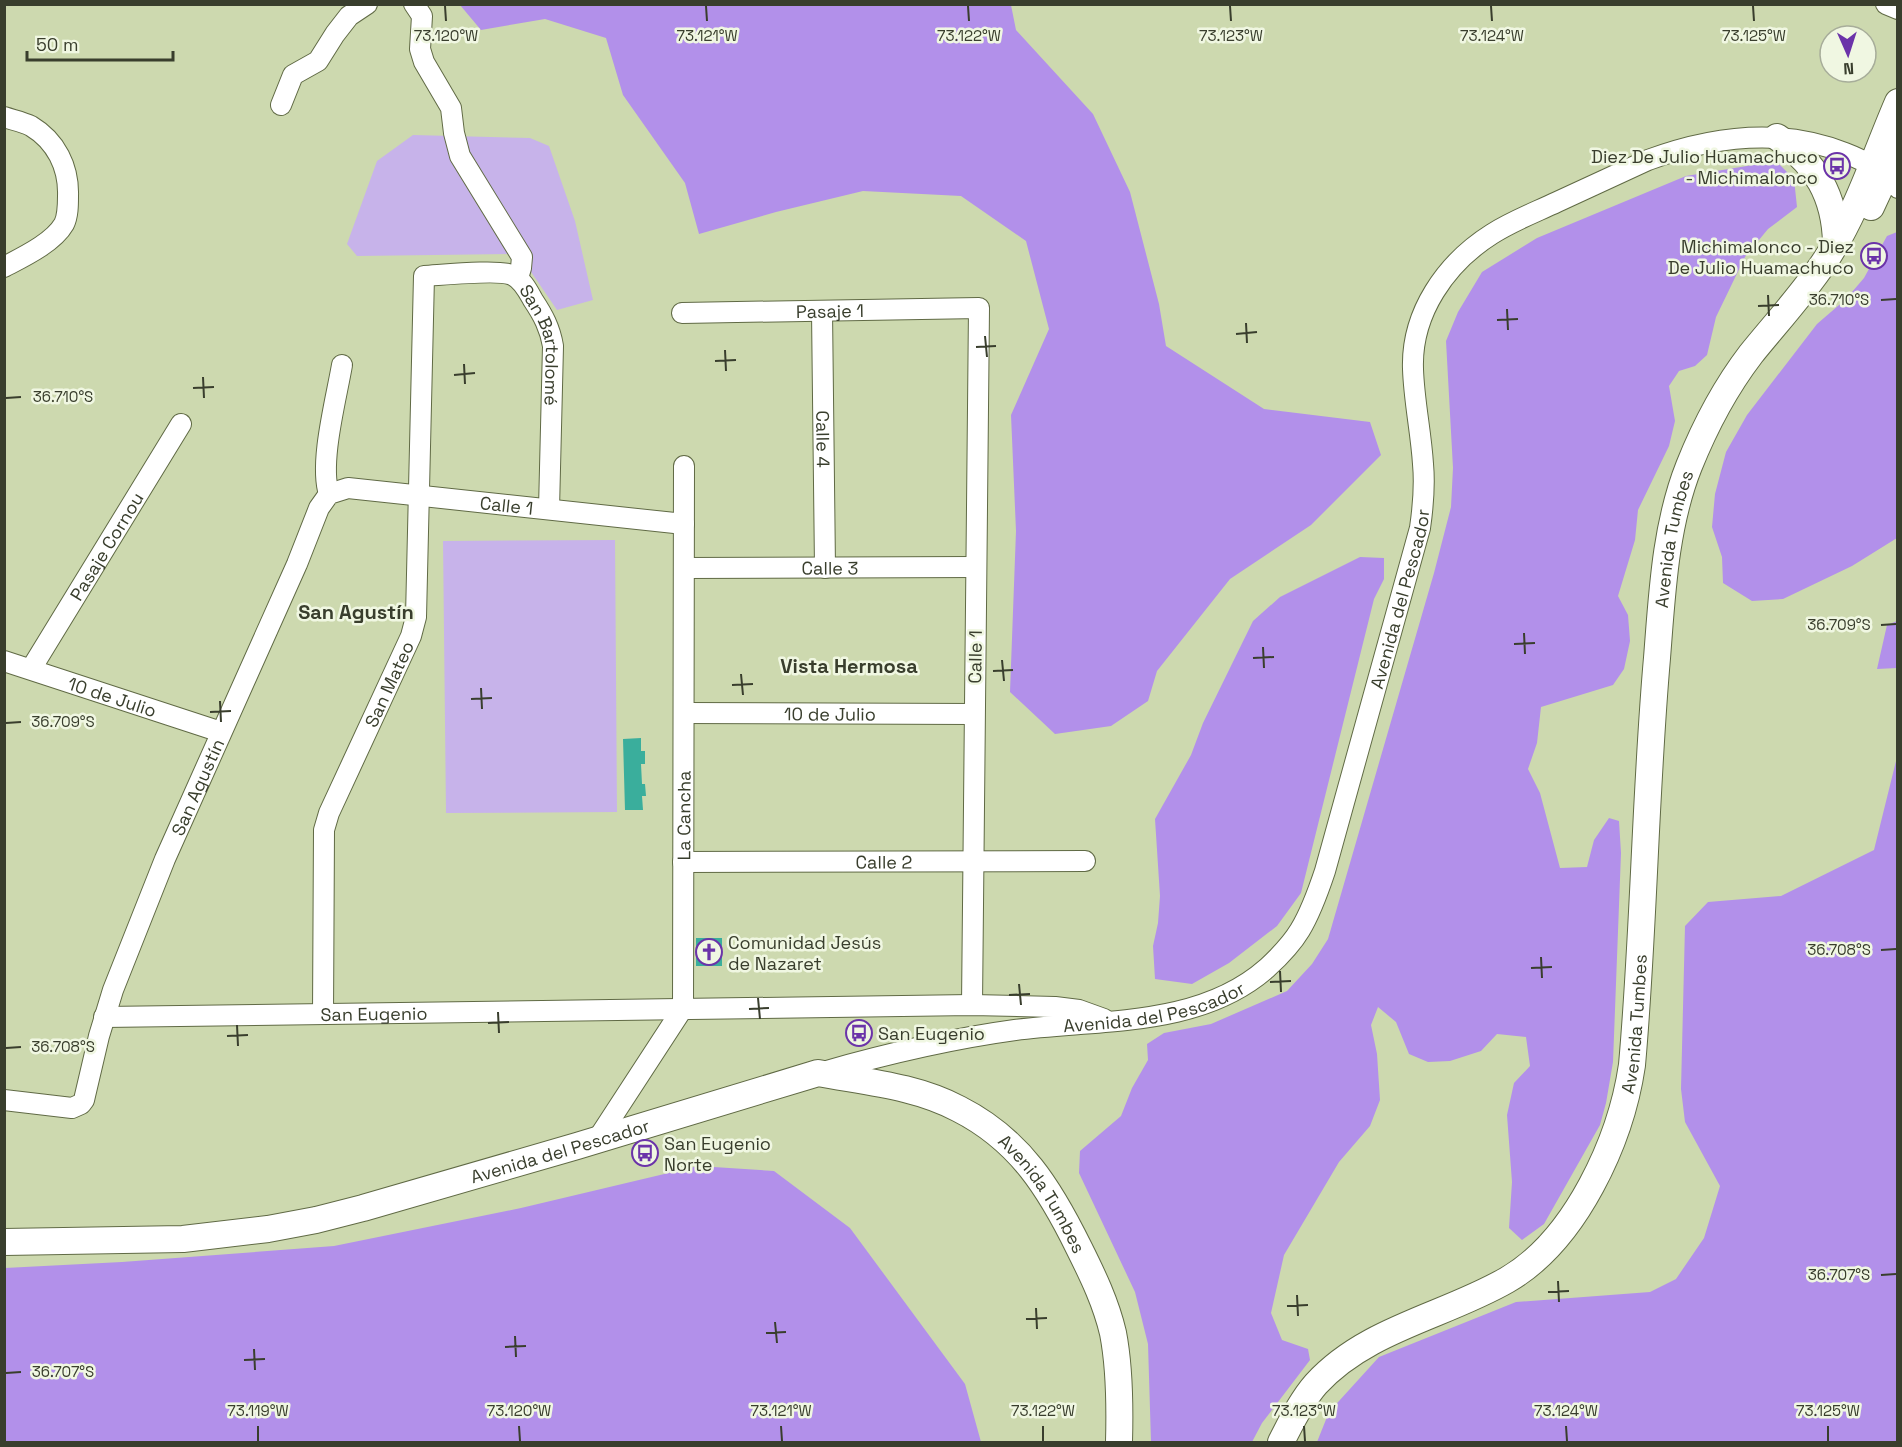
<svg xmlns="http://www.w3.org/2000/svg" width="1902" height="1447" viewBox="0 0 1902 1447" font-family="'Space Grotesk',sans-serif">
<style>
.green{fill:#c7b3ea}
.forest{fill:#b290ea}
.building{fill:#3aae9c}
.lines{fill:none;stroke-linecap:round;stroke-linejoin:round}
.minor-casing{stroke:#606a45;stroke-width:22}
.major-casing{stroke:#606a45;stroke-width:28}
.minor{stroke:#fff;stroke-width:20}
.major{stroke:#fff;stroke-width:26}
.ticks{fill:none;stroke:#393e2d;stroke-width:2}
.labels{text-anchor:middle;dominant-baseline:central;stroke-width:5;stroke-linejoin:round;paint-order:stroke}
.poi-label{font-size:18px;fill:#393e2d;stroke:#f0f7e2;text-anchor:start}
.street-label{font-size:18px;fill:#393e2d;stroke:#f0f7e2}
.neighbourhood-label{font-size:20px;font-weight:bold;fill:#393e2d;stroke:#f0f7e2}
.ticks-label{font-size:15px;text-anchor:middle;fill:#393e2d;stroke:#f0f7e2;stroke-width:5;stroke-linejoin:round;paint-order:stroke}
</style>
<rect width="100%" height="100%" fill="#cdd9af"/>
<path class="green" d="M413,135L530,138L549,146L575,221L593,300L557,310L527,266L515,254L357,256L347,244L377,161Z
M615,540L617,812L446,813L443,541Z"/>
<path class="forest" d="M460,5H1011L1016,30L1093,114L1130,192L1159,304L1166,346L1264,409L1370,422L1381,455L1311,525L1230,579L1157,671L1148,701L1111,726L1055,734L1010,692L1016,531L1011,415L1049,329L1026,241L961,196L863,191L776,212L699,234L685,183L623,95L606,38L545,19L481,30Z
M1759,164H1779L1794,179L1797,207L1768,229L1745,257L1716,317L1707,355L1695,366L1679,371L1669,386L1675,421L1669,446L1638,510L1635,540L1618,596L1628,615L1630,641L1624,669L1613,685L1541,707L1537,743L1528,769L1540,793L1560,868L1587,867L1594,840L1609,818L1619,821L1621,853L1613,1062L1606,1103L1600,1125L1544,1224L1522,1240L1509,1228L1512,1182L1507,1115L1514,1083L1530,1066L1526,1037L1497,1034L1481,1051L1450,1061L1428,1062L1409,1054L1396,1022L1378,1007L1371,1025L1377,1054L1380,1100L1370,1126L1339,1162L1284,1255L1271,1313L1282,1340L1308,1349L1310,1360L1262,1423L1252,1442H1151L1148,1344L1135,1292L1079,1173L1080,1151L1121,1116L1132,1088L1148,1060L1147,1044L1164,1033L1211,1024L1287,991L1312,964L1328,939L1434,573L1451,507L1453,468L1446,341L1458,312L1482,272L1537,238L1686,176Z
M1897,232V538L1852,566L1783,599L1752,601L1723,583L1722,557L1712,527L1715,494L1726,452L1747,415L1817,324L1846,299L1864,278L1887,236Z
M1360,557L1384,558V579L1374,599L1301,893L1277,926L1229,963L1192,984L1155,979L1153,946L1158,923L1160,896L1155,819L1191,755L1203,723L1253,621L1280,597Z
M1897,621V668L1877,669L1887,625Z
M1897,757V1442H1317L1329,1412L1379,1357L1516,1302L1650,1292L1676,1279L1704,1238L1720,1186L1685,1122L1681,1089L1685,926L1708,902L1781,896L1874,850Z
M698,1166L774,1171L850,1228L965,1384L981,1442H5V1268L122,1262L334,1246L521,1208Z"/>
<path class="building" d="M641,738V751H645V764H641L642,784H645L646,796H642L643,810H625L623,739Z
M696,938H722V966H696Z"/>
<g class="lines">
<defs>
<g id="minor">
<path d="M414,4L422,16L420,49L424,62L451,108L454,133L460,156L522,257L521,268L518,278"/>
<path d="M1886,4L1898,9"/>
<path d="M281,105L293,75L318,61L335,34L349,16L367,4"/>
<path d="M4,117C13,120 23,122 31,126C56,141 69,167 68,196C68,205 68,216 64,224C53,243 23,257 4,267"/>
<path id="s1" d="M822,311L825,568"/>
<path id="s2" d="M682,313L979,308L972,1005"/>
<path d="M329,494C319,463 336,400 342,365"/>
<path id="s3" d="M684,568L976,567"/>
<path id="s4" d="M4,661L221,732"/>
<path id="s5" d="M31,669L181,424"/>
<path id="s6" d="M684,713L974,714"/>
<path id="s7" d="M683,862L1085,861"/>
<path id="s8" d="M323,1014L324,830L329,813L411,636L416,617L424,276C442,275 499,269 512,275C522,279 528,291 533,300C543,315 550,328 553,346L549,509"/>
<path id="s9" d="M104,1017L972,1005L1055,1007L1079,1010L1104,1019"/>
<path id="s10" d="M823,1072C886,1054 949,1039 1015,1030C1099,1019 1199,1028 1267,968C1280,956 1291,945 1300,930C1311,912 1318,892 1325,871L1420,528C1423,507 1425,485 1423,464C1421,432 1414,401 1413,369C1411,313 1446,263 1492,234C1512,221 1536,212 1557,202C1588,188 1618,174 1648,160C1713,136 1780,127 1845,153C1866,161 1884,171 1898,188"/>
<path id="s11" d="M4,1100L72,1108L81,1104L84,1100L99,1036L113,990L165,859L297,564L319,508L329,494L348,488L684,524"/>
<path id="s12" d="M597,1140L683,1008L684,466"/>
</g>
<g id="major">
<path d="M1777,137C1816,163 1835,196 1836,243"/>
<path d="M1871,207L1898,149"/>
<path id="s13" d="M4,1242L183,1239L268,1229L316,1220L363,1208L577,1146L818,1073C866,1082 916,1086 959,1109C1020,1140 1050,1189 1079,1248C1093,1276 1106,1303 1113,1333C1120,1369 1120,1406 1119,1442"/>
<path id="s14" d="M1281,1442C1291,1423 1301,1401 1316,1384C1366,1329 1445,1316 1507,1280C1576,1240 1621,1140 1632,1065C1644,930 1645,794 1657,658C1662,595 1665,526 1689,466C1705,426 1725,388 1751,354C1776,323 1803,294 1825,261C1857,213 1875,155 1898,102"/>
</g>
</defs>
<use href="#minor" class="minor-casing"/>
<use href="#major" class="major-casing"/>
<use href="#minor" class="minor"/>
<use href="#major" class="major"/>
</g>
<path class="ticks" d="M445,6L446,21M706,6L707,21M968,6L969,21M1230,6L1231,21M1491,6L1492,21M1753,6L1754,21M1768,295L1769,316M1881,300L1896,299M1758,306L1779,305M1507,309L1508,330M1497,320L1518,319M1246,323L1247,343M1236,334L1257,332M985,336L987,357M976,347L996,346M725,350L726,371M715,361L736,360M464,364L465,384M454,375L475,373M203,377L204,398M193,388L214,387M6,398L21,397M1881,625L1896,624M1524,633L1525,654M1514,644L1535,643M1263,647L1264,668M1253,658L1274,657M1002,660L1004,681M993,671L1013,670M741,674L743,695M732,685L753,684M481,688L482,709M471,699L492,698M220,701L221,722M210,712L231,711M6,723L21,722M1881,950L1896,949M1541,957L1542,978M1531,968L1552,967M1280,971L1281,992M1270,982L1291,981M1019,984L1021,1005M1009,995L1030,994M758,998L760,1019M749,1009L769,1008M498,1012L499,1033M488,1023L509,1022M237,1025L238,1046M227,1036L248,1035M6,1048L21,1047M1881,1275L1896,1274M1558,1281L1559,1302M1548,1292L1569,1291M1297,1295L1298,1316M1287,1306L1308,1305M1036,1308L1037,1329M1026,1319L1047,1318M775,1322L777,1343M766,1333L786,1332M515,1336L516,1357M505,1347L526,1346M254,1349L255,1370M244,1360L265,1359M6,1373L21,1372M258,1426V1441M519,1426L520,1441M781,1426L782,1441M1043,1426V1441M1304,1426L1305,1441M1566,1426L1567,1441M1828,1426V1441"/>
<defs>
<symbol id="bus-ring" viewBox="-11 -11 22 22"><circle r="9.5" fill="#f0f7e2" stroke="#6b33a9" stroke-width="1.5"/><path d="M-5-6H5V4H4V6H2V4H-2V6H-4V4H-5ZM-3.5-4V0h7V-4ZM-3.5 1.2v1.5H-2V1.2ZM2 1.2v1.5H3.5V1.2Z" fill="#6b33a9"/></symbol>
<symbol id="church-ring" viewBox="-11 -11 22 22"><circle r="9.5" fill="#f0f7e2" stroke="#6b33a9" stroke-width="1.5"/><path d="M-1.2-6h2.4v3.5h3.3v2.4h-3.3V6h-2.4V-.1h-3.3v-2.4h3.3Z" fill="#6b33a9"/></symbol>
</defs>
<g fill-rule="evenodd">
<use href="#bus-ring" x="1822" y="151" width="30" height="30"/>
<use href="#bus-ring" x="1859" y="241" width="30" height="30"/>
<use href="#church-ring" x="694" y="937" width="30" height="30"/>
<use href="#bus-ring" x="844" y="1018" width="30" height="30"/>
<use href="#bus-ring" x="630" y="1138" width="30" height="30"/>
</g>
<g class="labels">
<g class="poi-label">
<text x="1818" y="156" text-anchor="end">Diez De Julio Huamachuco<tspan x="1818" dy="21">- Michimalonco</tspan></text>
<text x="1854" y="246" text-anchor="end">Michimalonco - Diez<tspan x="1854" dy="21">De Julio Huamachuco</tspan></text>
<text x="728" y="942">Comunidad Jesús<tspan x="728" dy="21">de Nazaret</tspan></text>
<text x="878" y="1033">San Eugenio</text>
<text x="664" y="1143">San Eugenio<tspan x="664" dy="21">Norte</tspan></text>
</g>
<g class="street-label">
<text stroke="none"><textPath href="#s2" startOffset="148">Pasaje 1</textPath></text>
<text stroke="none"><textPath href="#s8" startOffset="926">San Bartolomé</textPath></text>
<text stroke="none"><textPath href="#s1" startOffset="128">Calle 4</textPath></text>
<text stroke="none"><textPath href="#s11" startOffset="918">Calle 1</textPath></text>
<text stroke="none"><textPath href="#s14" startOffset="1071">Avenida Tumbes</textPath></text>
<text stroke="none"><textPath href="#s5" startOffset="144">Pasaje Cornou</textPath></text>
<text stroke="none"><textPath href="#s3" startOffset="146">Calle 3</textPath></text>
<text stroke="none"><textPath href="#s10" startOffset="858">Avenida del Pescador</textPath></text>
<text transform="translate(975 657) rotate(-89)">Calle 1</text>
<text stroke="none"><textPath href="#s8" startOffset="344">San Mateo</textPath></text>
<text stroke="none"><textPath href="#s4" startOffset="114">10 de Julio</textPath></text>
<text stroke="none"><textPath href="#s6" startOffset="146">10 de Julio</textPath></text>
<text stroke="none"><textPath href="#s11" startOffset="417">San Agustín</textPath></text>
<text stroke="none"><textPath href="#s12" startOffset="350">La Cancha</textPath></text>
<text stroke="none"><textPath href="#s7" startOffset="201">Calle 2</textPath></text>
<text stroke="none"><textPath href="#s10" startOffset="338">Avenida del Pescador</textPath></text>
<text stroke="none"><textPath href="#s9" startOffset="270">San Eugenio</textPath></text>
<text stroke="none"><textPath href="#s14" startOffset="584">Avenida Tumbes</textPath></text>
<text stroke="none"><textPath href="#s13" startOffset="567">Avenida del Pescador</textPath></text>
<text stroke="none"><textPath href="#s13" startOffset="1104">Avenida Tumbes</textPath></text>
</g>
<g class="neighbourhood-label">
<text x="356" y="612">San Agustín</text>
<text x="849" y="666">Vista Hermosa</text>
</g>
</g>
<g class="ticks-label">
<text x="446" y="41">73.120°W</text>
<text x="707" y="41">73.121°W</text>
<text x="969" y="41">73.122°W</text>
<text x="1231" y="41">73.123°W</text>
<text x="1492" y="41">73.124°W</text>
<text x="1754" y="41">73.125°W</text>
<text x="1839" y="305">36.710°S</text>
<text x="63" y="402">36.710°S</text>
<text x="1839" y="630">36.709°S</text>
<text x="63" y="727">36.709°S</text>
<text x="1839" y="955">36.708°S</text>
<text x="63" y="1052">36.708°S</text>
<text x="1839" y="1280">36.707°S</text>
<text x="63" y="1377">36.707°S</text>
<text x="258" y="1416">73.119°W</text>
<text x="519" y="1416">73.120°W</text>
<text x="781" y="1416">73.121°W</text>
<text x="1043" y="1416">73.122°W</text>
<text x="1304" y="1416">73.123°W</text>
<text x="1566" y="1416">73.124°W</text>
<text x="1828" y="1416">73.125°W</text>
</g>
<rect width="1902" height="1447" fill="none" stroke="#393e2d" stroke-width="12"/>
<g transform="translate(1848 54) rotate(177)"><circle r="28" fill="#f0f7e2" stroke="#a7ad9a" stroke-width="1.5"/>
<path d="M0-4.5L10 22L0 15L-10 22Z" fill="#6b33a9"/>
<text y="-9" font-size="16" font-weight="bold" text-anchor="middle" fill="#393e2d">N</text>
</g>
<path d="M27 51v9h146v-9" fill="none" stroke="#393e2d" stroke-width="3"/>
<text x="36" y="51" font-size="18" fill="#393e2d" stroke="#f0f7e2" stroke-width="4.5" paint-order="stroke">50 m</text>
</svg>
